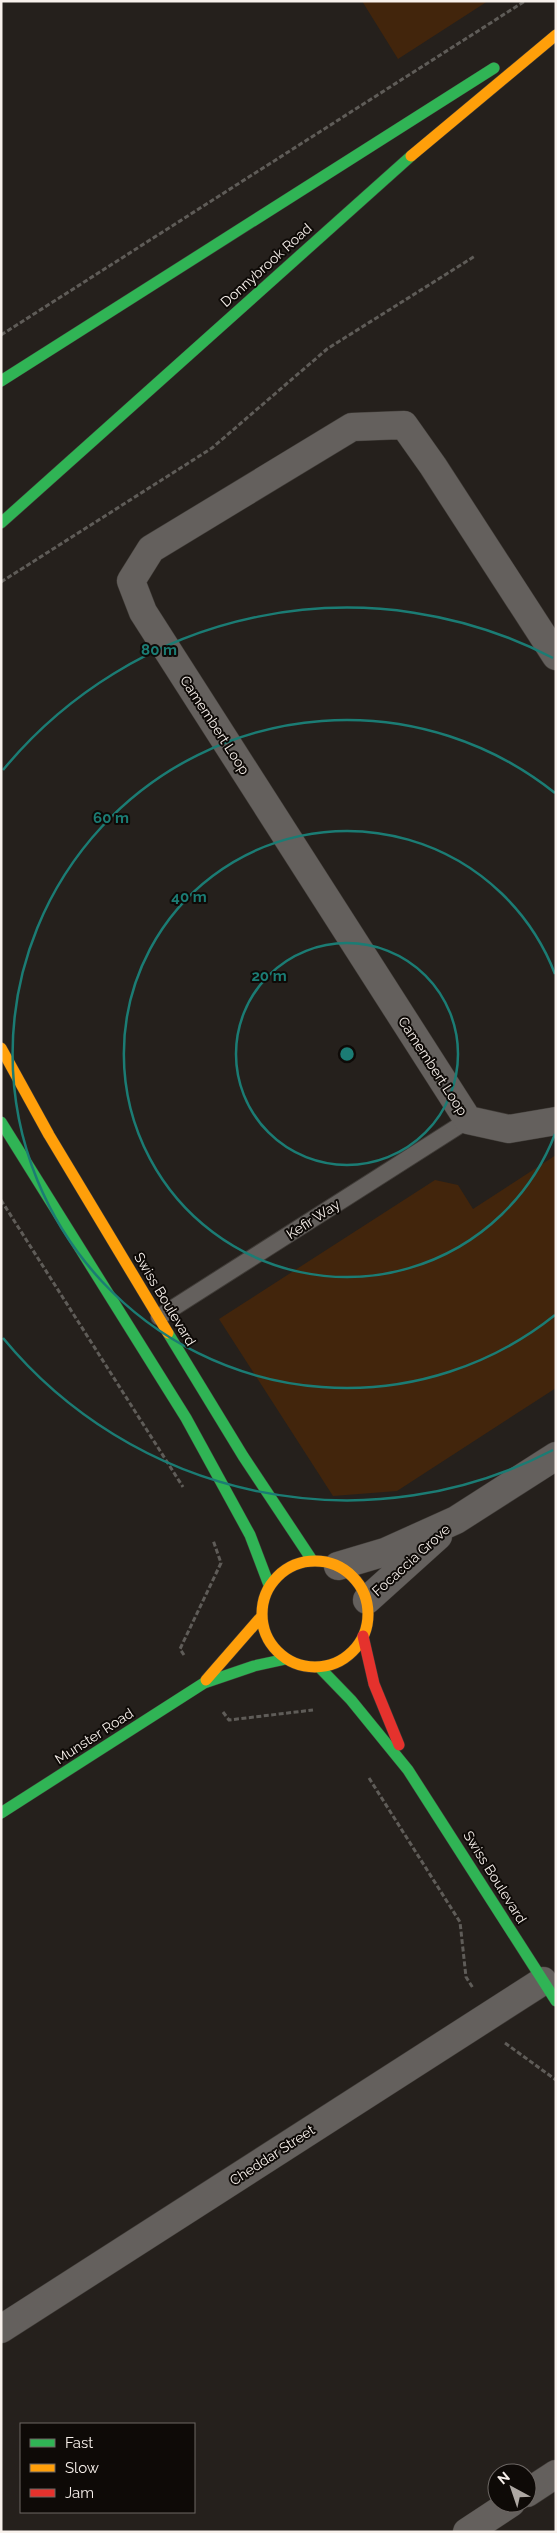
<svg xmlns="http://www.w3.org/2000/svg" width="557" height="2533" viewBox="0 0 557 2533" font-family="Raleway,sans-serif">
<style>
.green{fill:#42250c}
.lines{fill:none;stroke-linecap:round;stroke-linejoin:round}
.lane-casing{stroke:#403c38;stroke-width:18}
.street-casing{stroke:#403c38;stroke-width:29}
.fast-casing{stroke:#403c38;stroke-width:12}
.slow-casing{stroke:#403c38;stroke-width:12}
.jam-casing{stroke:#403c38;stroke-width:12}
.path{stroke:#5f5c58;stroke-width:3;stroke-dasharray:5 2.5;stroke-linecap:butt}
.lane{stroke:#64605d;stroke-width:16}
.street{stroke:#64605d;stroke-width:28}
.fast{stroke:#30b455;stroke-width:11}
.slow{stroke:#ff9f0a;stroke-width:11}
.jam{stroke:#e5322d;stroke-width:11}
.ring{fill:none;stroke:#1b7c74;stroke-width:2.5}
.labels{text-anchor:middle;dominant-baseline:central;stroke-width:4;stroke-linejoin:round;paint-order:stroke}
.street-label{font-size:14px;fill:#f8f1ec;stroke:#0e0a07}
.centre{fill:#1b7c74;stroke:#0e0a07;stroke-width:2.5}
.ring-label{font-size:15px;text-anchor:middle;font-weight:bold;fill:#1b7c74;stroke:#0e0a07;stroke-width:4;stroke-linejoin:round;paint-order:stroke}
</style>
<rect width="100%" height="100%" fill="#25201c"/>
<path class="green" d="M362,1H488L398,59Z
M556,1155V1388L397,1491L333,1496L219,1319L435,1180L458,1185L473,1209Z"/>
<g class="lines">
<defs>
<path id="lane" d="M159,1317L468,1120"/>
<path id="street" d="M556,656L433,466L404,425L352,427L151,549L131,581L143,612L468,1120L509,1129L556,1121
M338,1566L385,1552L456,1520L556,1456
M367,1600L438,1536
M1,2329L543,1981
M527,2493L556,2474
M467,2532L511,2503"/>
<path id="fast" d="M1,381L494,68
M1,523L411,156
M1,1122L186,1418L250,1535L269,1585
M168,1333L243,1456L312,1560
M320,1668L351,1700L408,1770L556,2001
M1,1813L204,1683L254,1666L286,1659"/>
<path id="slow" d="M411,156L556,35
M1,1048L49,1135L168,1333
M262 1614a53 53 0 1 1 106 0a53 53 0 1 1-106 0Z
M206,1680L261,1617"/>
<path id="jam" d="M363,1636L374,1684L399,1745"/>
</defs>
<use href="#lane" class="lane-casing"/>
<use href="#street" class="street-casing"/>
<use href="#fast" class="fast-casing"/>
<use href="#slow" class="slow-casing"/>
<use href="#jam" class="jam-casing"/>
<path class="path" d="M1,335L525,1
M1,582L212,448L327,349L475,256
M1,1200L183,1487
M184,1655L180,1649L221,1563L213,1540
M223,1712L229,1720L313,1710
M369,1778L460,1922L466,1977L473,1988
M505,2043L556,2080"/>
<use href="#lane" class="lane"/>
<use href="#street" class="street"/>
<use href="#fast" class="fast"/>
<use href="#slow" class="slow"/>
<use href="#jam" class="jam"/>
</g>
<g class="ring">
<circle cx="347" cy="1054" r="111"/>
<path d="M555 1134A223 223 0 1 1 555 974"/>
<path d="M555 1315A334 334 0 1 1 555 793"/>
<path d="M553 1450A446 446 0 0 1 3 1338M3 770A446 446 0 0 1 553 658"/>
</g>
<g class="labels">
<g class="street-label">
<text transform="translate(266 265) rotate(-42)">Donnybrook Road</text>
<text transform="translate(215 725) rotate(57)">Camembert Loop</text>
<text transform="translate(433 1066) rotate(57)">Camembert Loop</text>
<text transform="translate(313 1219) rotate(-33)">Kefir Way</text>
<text transform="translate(165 1299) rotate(59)">Swiss Boulevard</text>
<text transform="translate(411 1560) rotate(-42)">Focaccia Grove</text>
<text transform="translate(94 1736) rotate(-33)">Munster Road</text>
<text transform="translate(495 1877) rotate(58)">Swiss Boulevard</text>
<text transform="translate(272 2155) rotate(-33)">Cheddar Street</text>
</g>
</g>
<circle cx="347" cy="1054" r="8" class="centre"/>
<g class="ring-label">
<text x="159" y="655">80 m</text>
<text x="111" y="823">60 m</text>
<text x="189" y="902">40 m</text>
<text x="269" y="981">20 m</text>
</g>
<rect width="557" height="2533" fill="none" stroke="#f8f1ec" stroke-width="5"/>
<rect x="20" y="2423" width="175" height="90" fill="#0e0a07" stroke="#6c6663"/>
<rect x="30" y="2439" width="25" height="8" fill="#30b455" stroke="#6c6663"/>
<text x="65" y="2448" font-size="15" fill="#f8f1ec">Fast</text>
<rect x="30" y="2464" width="25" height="8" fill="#ff9f0a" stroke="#6c6663"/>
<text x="65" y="2473" font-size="15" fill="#f8f1ec">Slow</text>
<rect x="30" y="2489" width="25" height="8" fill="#e5322d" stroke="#6c6663"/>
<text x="65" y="2498" font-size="15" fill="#f8f1ec">Jam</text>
<g transform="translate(512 2488) rotate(320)"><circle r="24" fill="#0e0a07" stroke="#6c6663"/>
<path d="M0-4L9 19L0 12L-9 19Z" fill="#aea8a3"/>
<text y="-8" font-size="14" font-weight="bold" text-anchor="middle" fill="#f8f1ec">N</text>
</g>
</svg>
